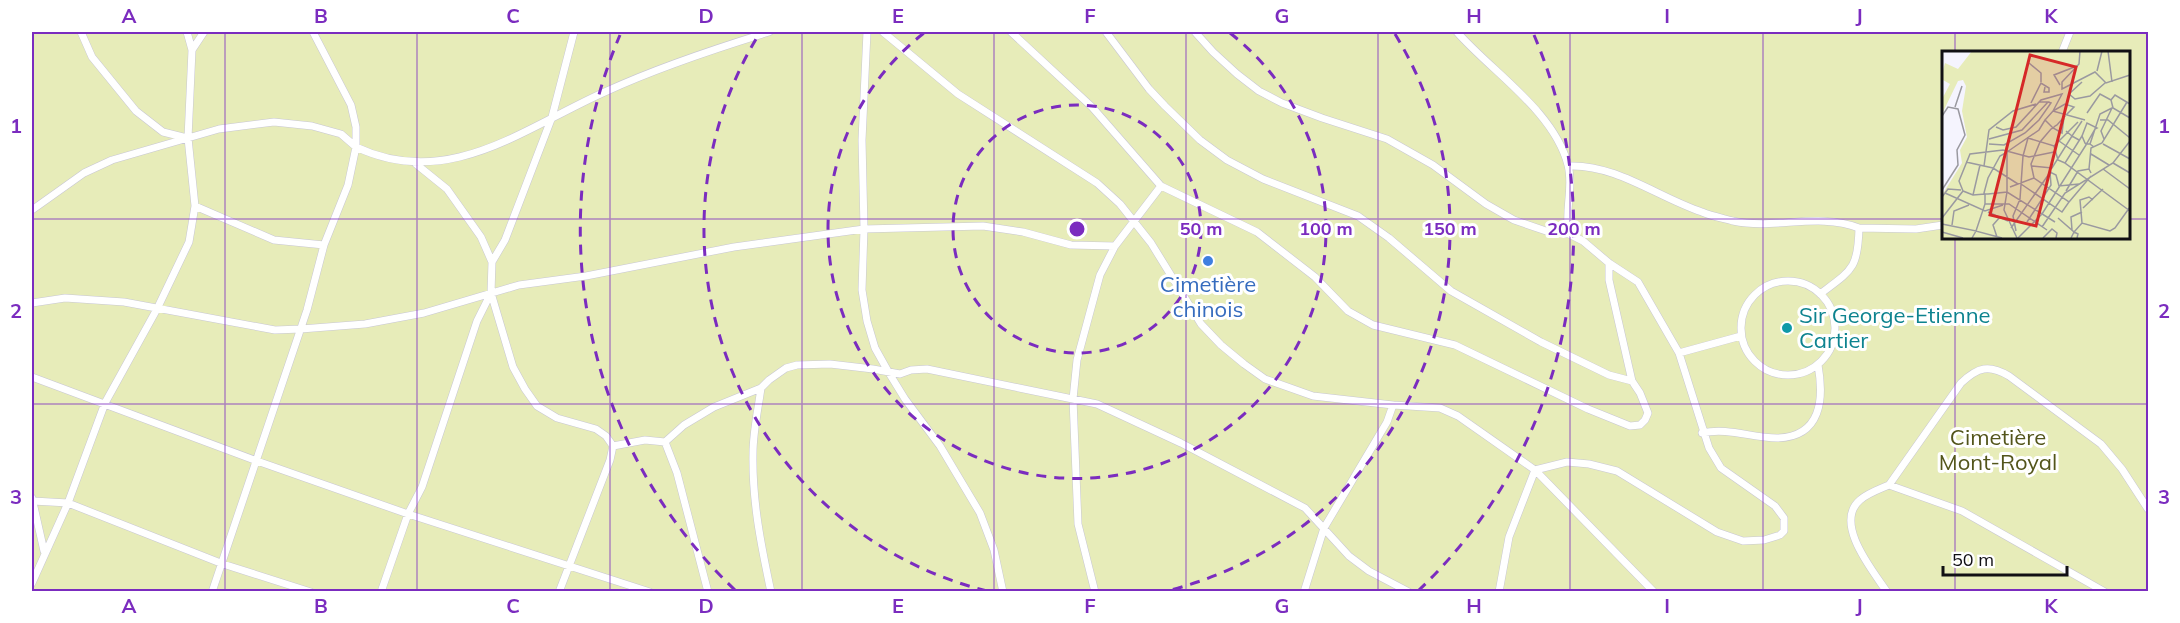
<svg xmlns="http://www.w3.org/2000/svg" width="2180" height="623" viewBox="0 0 2180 623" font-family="Mulish,sans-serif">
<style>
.green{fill:#e7ecb9;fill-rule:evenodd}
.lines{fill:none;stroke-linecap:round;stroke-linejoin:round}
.service-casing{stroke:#c8c7d3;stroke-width:8}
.service{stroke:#fff;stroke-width:7}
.grid{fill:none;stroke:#7b2cbf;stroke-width:1.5;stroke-opacity:0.55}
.ring{fill:none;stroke:#7b2cbf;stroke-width:3;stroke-dasharray:10 8}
.shop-dot{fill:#3f7fe0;stroke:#fff;stroke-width:2}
.culture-dot{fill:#0f9aa8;stroke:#fff;stroke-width:2}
.labels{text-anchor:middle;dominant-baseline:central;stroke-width:6;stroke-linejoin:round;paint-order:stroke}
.shop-label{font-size:22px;fill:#366cbe;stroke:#fff}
.culture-label{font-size:22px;fill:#0d838f;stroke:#fff;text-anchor:start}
.park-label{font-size:22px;fill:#53551b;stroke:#fff}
.inset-road{fill:none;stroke:#9a99a0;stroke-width:1.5}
.view{fill:#d62828;fill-opacity:0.15;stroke:#d62828;stroke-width:3}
.inset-edge{fill:none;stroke:#111014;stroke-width:3}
.centre{fill:#7b2cbf;stroke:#fff;stroke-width:3}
.ring-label{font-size:18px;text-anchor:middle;font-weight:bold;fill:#7b2cbf;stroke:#fff;stroke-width:6;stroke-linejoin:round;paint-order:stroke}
.neatline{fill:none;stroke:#7b2cbf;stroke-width:2}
.grid-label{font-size:20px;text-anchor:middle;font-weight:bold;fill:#7b2cbf}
</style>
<rect width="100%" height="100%" fill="#f5f4fe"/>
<path class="green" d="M32,32H2148V591H32ZM1943,52H2128V237H1943Z"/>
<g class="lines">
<defs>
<path id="service" d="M81,32L92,57L136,111L163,132L187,138
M313,32L351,105L356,127V147C449,191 525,127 607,91C659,67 714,49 769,32
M867,32L862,140L864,229L862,290L867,321L875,348L889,373L905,399L940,446L980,513L994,550L1003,592
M883,32L958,94L1097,183L1120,204L1151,243L1201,324L1221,345L1244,364L1265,379L1313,396L1393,405L1387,422L1324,528L1304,592
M1011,32L1092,107L1161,186L1257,232L1315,277L1348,311L1373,325L1455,345L1588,409L1630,426L1640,425L1645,420L1648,413L1640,393L1632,381
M1106,32L1149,89L1165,106L1200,140L1227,160L1263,179L1358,216L1389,238L1451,291L1541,342L1609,375L1632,381L1609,280V263
M1195,32L1213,52L1237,74L1259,91L1282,103L1322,118L1387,139L1433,165L1486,204L1514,220L1546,231L1569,234L1583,241L1609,263L1638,282L1679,353L1709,448L1721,468L1775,506L1784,518V531L1780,535L1764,540L1743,541L1717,532L1617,471L1589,464L1567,462L1535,470L1654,592
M1457,32C1492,72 1554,111 1568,165C1574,188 1564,211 1569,234
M192,50L204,32
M2062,52L2070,32
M416,164L447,189L481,237L492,262L491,293L513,367L525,389L537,406L557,418L596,429L606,436L613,446
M1569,166C1616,164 1659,198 1702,212C1711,216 1722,218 1733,221C1775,230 1818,212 1859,228C1858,269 1852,270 1820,294
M195,206L274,240L324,245
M32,210L84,173L112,160L219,129L274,122L312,126L341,134L356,147L348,185L324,245L307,310L212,592
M1859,228L1916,229L1943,225
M1115,246L1161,186
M492,262L505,240L552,117L574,32
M1741 328a47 47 0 1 1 94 0a47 47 0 1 1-94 0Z
M32,303L65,298L124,302L275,330L301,329L365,324L424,313L519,285L586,276L734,247L864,229L983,226L1023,232L1071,245L1115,246L1100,275L1077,360L1073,399L1078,524L1095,592
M1679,353L1741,336
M32,377L257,461L408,514L650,592
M761,388C758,410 753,432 753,453C752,501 761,545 771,592
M1393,405L1440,408L1458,416L1535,470L1509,537L1499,592
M1702,433C1728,427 1752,438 1777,438C1822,437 1824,398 1818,365
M665,442L677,473L708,592
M1889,485L1961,383C1978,367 1989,364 2009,376L2101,444L2122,469L2148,509
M32,498L44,551
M33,501L68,503L223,564L311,592
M32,583L68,503L105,403L157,309L189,242L195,206L188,138L192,50L187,32
M381,592L408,514L422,487L477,321L491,293
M559,592L610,460L613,446L645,440L665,442L684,425L714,407L761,388L769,380L786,368L797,365L830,364L873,369L900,374L911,370L927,369L1097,404L1181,443L1305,508L1349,556L1369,571L1409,592
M1887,592C1873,571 1833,523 1860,500C1868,493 1880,489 1889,485L1962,511L2105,592"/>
</defs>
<use href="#service" class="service-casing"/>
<use href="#service" class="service"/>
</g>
<path class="grid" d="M225,32V592M417,32V592M610,32V592M802,32V592M994,32V592M1186,32V592M1378,32V592M1570,32V592M1763,32V592M1955,32V52M32,219H1943M2128,219H2148M1955,237V592M32,404H2148"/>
<g class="ring">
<circle cx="1077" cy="229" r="124"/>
<path d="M1230 33A249 249 0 1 1 924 33"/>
<path d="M987 591A373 373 0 0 1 759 34M1395 34A373 373 0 0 1 1167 591"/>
<path d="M735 590A497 497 0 0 1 620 35M1534 35A497 497 0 0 1 1419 590"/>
</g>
<circle class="shop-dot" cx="1208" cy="261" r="6"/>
<circle class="culture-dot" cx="1787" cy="328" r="6"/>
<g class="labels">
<g class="shop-label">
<text x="1208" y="284">Cimetière<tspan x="1208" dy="25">chinois</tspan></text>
</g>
<g class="culture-label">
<text x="1799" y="315">Sir George-Etienne<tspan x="1799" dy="25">Cartier</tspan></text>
</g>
<g class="park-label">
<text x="1998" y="437">Cimetière<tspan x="1998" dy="25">Mont-Royal</tspan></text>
</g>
</g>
<g transform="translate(1942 51)">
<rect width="188" height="188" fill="#f5f4fe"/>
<path d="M30,0H187V187H0V144L20,112L18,99L25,86L20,60L24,35L21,29L16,30L0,63V48L8,33L1,29V19L3,12L16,18Z" fill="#e7ecb9"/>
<path class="inset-road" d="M138,0L137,13L120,31V38L153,21L164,32L188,24M166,0L170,31M87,12L99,22V31M155,20L160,0M140,31L127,43L133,48L148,45L163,32M118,34L112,24L135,15M89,52L99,32L107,37V41H102L103,36M188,53L173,44L169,49L171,57L188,67M13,56L20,35M111,60L123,53L132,56L122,66M145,62L158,43L169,49M0,65L6,56L16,58L23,84L15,99L16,114L0,139M103,69L111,60L143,69M158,69H166L188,87M54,76L61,79L74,76L99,49L120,43L111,60M124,80L130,85L140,70M140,85L123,112L188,160M47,88L80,79L106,51H97M117,90L137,104M47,93L62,94L83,82L97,69L109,52L106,51M161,93L188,108M112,95L116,109L123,112M152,96L148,93L158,63L170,57L159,80L162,88M65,101L97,79L103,69L111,77L120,82L122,66L115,74L113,75L111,77L109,78L98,91L89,113L92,127L127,151L120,161L79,133M149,103L167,114M24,111L51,117L76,133M171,112L188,122M42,115L47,79L71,60L94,53M90,115L110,117L130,85L137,89M147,118L149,97L160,92L185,51M161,118L188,138M68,136L92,127M21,140L17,130L28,103L61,99L87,106L112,101M124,140L136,120L147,118L149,122M3,142L43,160L61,154M31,144L38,114M0,146L6,138L19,139M127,151L149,125M43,153H67L105,179M141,157L161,138M46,161L66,170M0,167L21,140L31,144L43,143H46L65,141V101L58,105L46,127L42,142L43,143V153L34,180L0,173M116,167L132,181L129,187M85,171L109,134L108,121L114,124L117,135L137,133M140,172L138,149L147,146L151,149M10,174L12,160L27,154M100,176L123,142L171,112L188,90M69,177L109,120M130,179L129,166L140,161M74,180L71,165L78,148L81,105L86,87L112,95L136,71M0,181L21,187M55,186L51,174L58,166M30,187L34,180L60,187M75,187L62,159L65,141L113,171M76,187L100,163L144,94V93L145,92L153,78L155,77L145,72L140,85L143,92L144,93H148M101,187L110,178L115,182L114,187M135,187L136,183L132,181L140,172L168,180L173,177L188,156"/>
<path class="view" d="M88,4L134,16L94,175L48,164Z"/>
<rect width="188" height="188" class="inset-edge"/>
</g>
<circle cx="1077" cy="229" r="9" class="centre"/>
<g class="ring-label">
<text x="1201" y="235">50 m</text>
<text x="1326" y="235">100 m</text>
<text x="1450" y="235">150 m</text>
<text x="1574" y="235">200 m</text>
</g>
<rect width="2180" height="623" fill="none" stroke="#ffffff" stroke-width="66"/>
<path d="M1943 566v9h124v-9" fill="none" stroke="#111014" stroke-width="3"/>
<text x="1952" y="566" font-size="18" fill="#111014" stroke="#ffffff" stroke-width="4.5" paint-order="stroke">50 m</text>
<rect x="33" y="33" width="2114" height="557" class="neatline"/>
<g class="grid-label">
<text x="129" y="23">A</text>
<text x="321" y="23">B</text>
<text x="513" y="23">C</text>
<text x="706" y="23">D</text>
<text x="898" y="23">E</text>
<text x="1090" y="23">F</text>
<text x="1282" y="23">G</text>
<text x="1474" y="23">H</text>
<text x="1667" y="23">I</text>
<text x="1859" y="23">J</text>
<text x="2051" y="23">K</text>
<text x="16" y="133">1</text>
<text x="2164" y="133">1</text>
<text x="16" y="318">2</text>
<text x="2164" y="318">2</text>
<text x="16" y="504">3</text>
<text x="2164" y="504">3</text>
<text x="129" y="613">A</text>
<text x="321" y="613">B</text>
<text x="513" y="613">C</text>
<text x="706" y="613">D</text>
<text x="898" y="613">E</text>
<text x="1090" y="613">F</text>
<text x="1282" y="613">G</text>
<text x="1474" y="613">H</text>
<text x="1667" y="613">I</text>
<text x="1859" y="613">J</text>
<text x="2051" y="613">K</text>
</g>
</svg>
